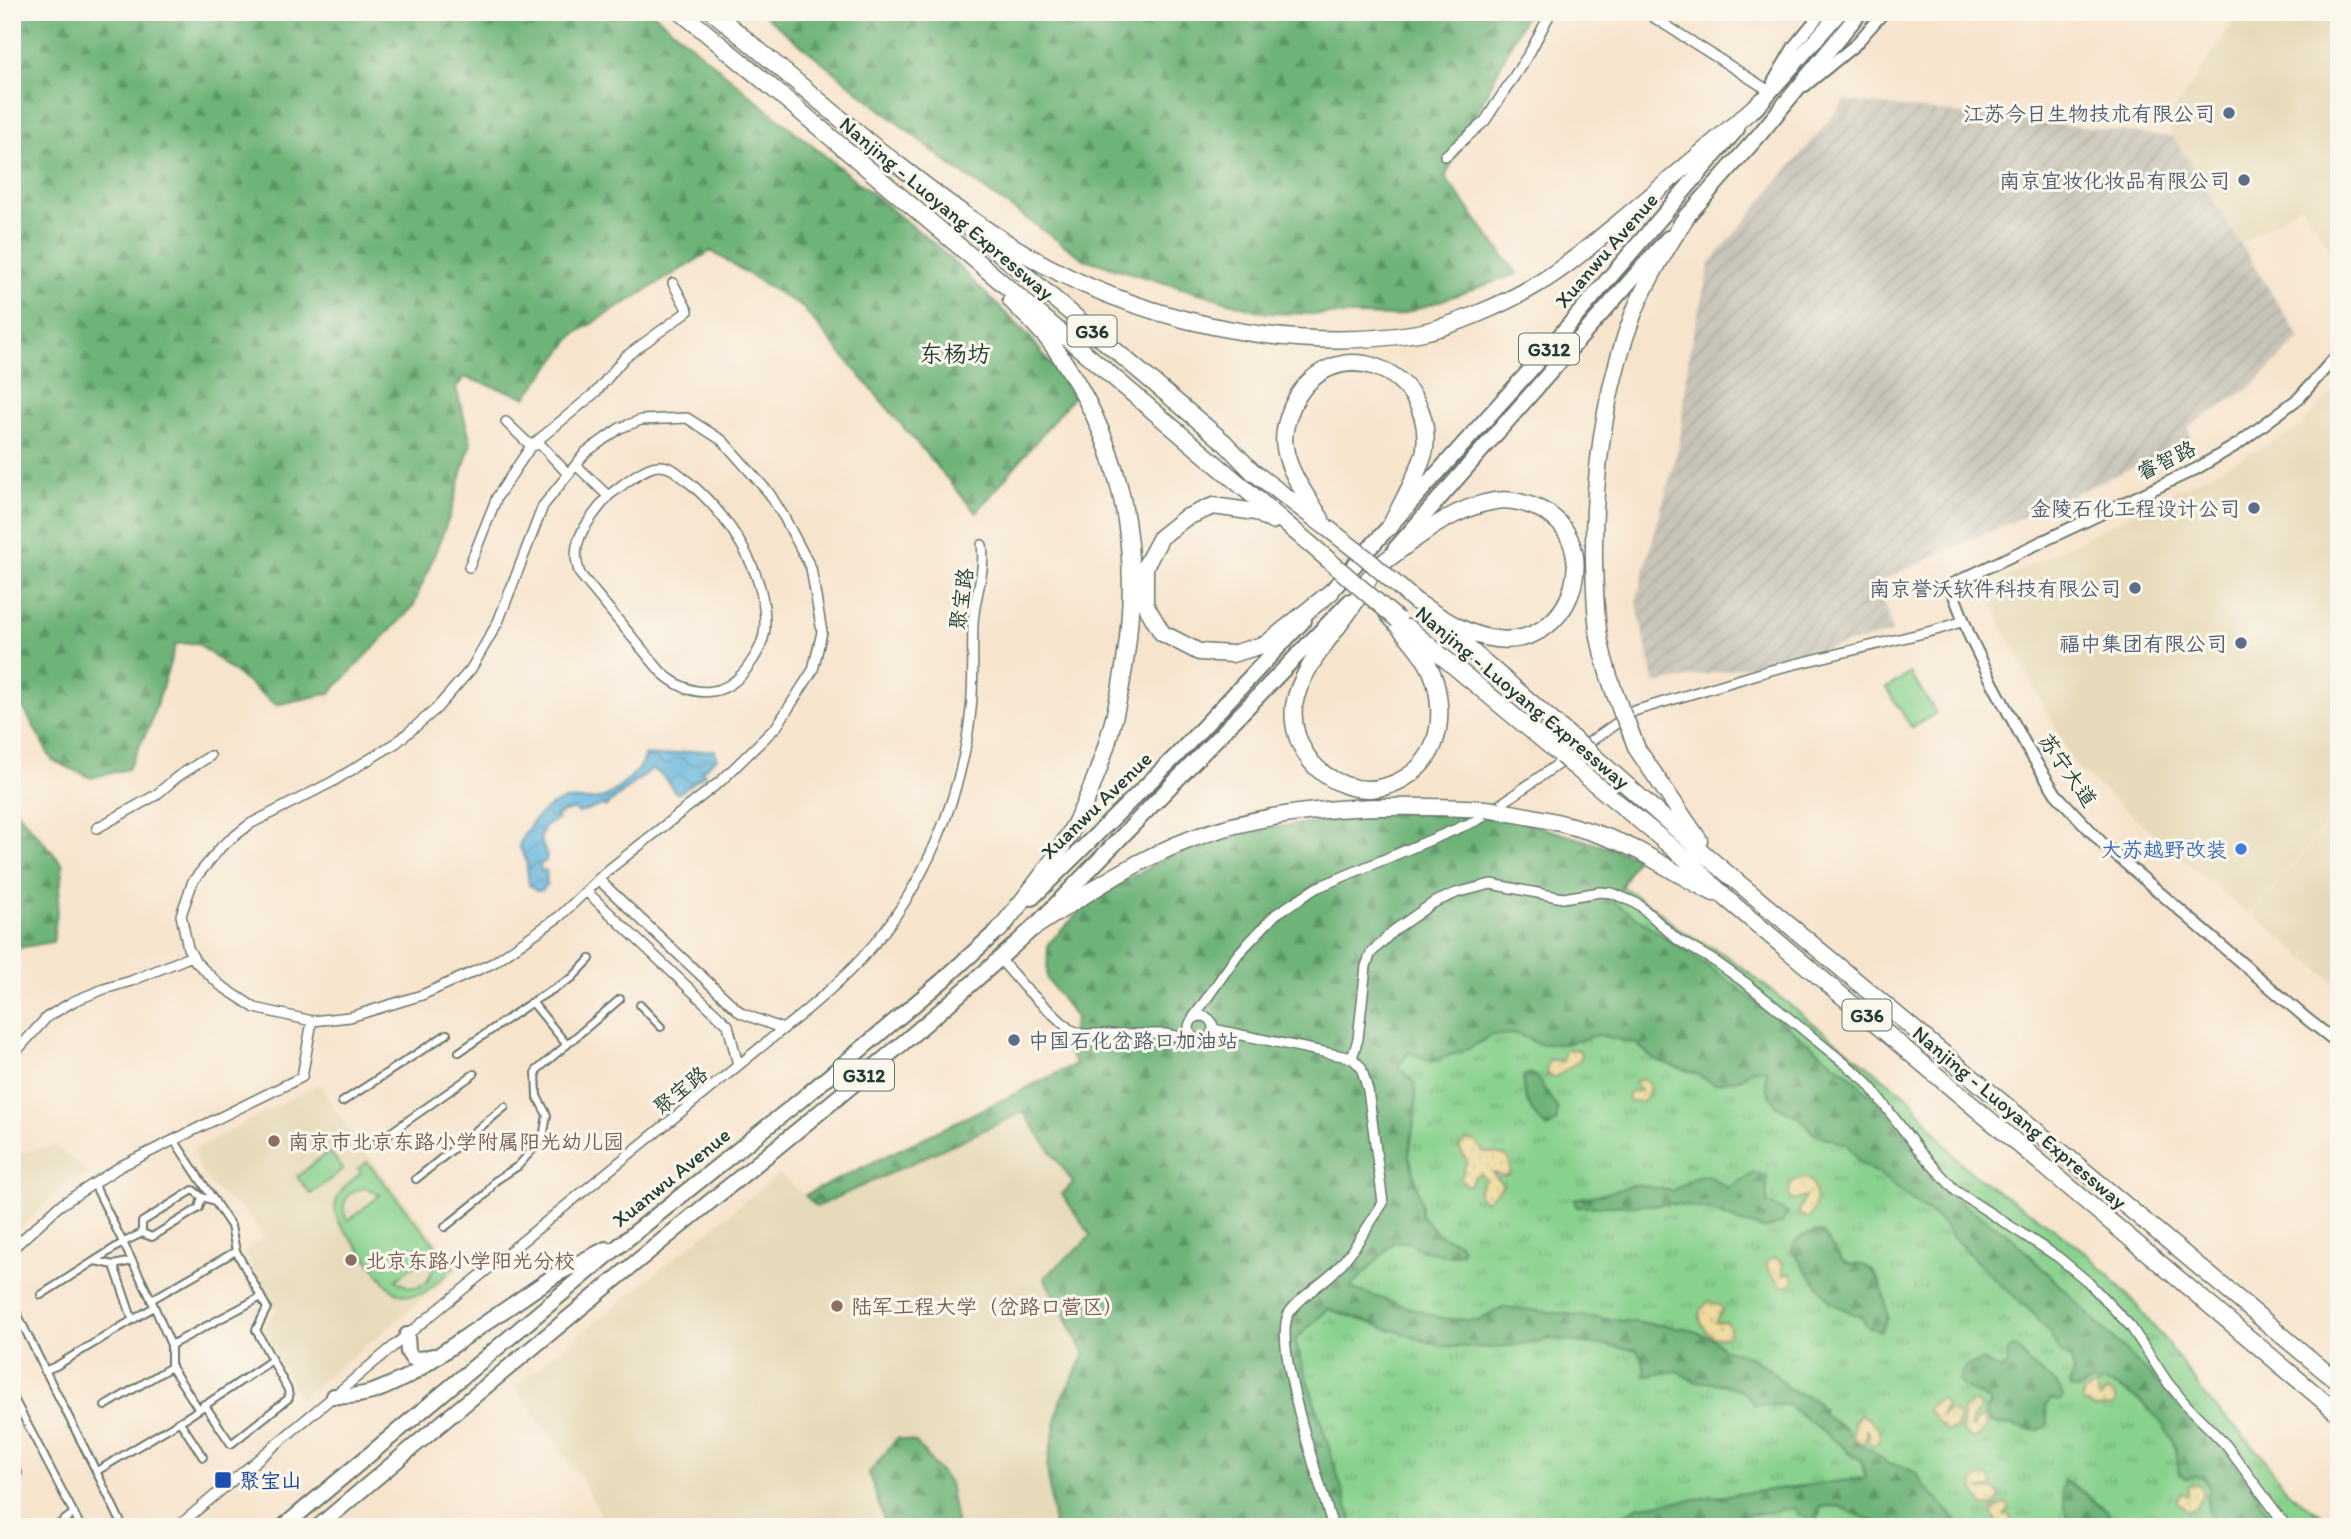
<svg xmlns="http://www.w3.org/2000/svg" width="2351" height="1539" viewBox="0 0 2351 1539" font-family="Itim,'LXGW WenKai TC',sans-serif">
<style>
.built{fill:#e7daba}
.industrial{fill:url(#industrial-furrows)}
.grass{fill:url(#grass-tufts);stroke:#548861;stroke-width:2}
.forest{fill:url(#forest-firs);stroke:#467856;stroke-width:2}
.sand{fill:url(#sand-dots);stroke:#868c69;stroke-width:2}
.pitch{fill:#89d28e;stroke:#548861;stroke-width:2;fill-rule:evenodd}
.water{fill:url(#water-waves);stroke:#407888;stroke-width:2}
.lines{fill:none;stroke-linecap:round;stroke-linejoin:round}
.pedestrian-casing{stroke:#6b776a;stroke-width:10}
.minor-casing{stroke:#6b776a;stroke-width:12}
.tertiary-casing{stroke:#6b776a;stroke-width:14}
.trunk-casing{stroke:#6b776a;stroke-width:18}
.motorway-casing{stroke:#6b776a;stroke-width:19}
.pedestrian{stroke:#fff;stroke-width:6}
.minor{stroke:#fff;stroke-width:9}
.tertiary{stroke:#fff;stroke-width:10}
.trunk{stroke:#fff;stroke-width:14}
.motorway{stroke:#fff;stroke-width:16}
.motorway-bridge-casing{stroke:#6b776a;stroke-width:19;stroke-linecap:butt}
.motorway-bridge{stroke:#fff;stroke-width:16}
.service-dot{fill:#5c6f8a;stroke:#fbf7ec;stroke-width:2.5}
.shop-dot{fill:#3f7fe0;stroke:#fbf7ec;stroke-width:2.5}
.education-dot{fill:#8d6e63;stroke:#fbf7ec;stroke-width:2.5}
.transit-dot{fill:#1a4fb4;stroke:#fbf7ec;stroke-width:2.5}
.labels{text-anchor:middle;dominant-baseline:central;stroke-width:6;stroke-linejoin:round;paint-order:stroke}
.shield{fill:#fbf7ec;stroke:#61756b;stroke-width:2}
.shield-label{font-size:19px;font-weight:bold;fill:#1f3d34}
.service-label{font-size:21px;fill:#4e5e75;stroke:#fbf7ec;text-anchor:end}
.street-label{font-size:21px;fill:#1f3d34;stroke:#fbf7ec}
.shop-label{font-size:21px;fill:#366cbe;stroke:#fbf7ec;text-anchor:end}
.education-label{font-size:21px;fill:#785e54;stroke:#fbf7ec;text-anchor:start}
.transit-label{font-size:21px;fill:#164399;stroke:#fbf7ec;text-anchor:start}
.quarter-label{font-size:24px;fill:#1f3d34;stroke:#fbf7ec}
</style>
<defs>
<pattern id="industrial-furrows" width="10" height="10" patternUnits="userSpaceOnUse" patternTransform="scale(1.75)"><rect width="10" height="10" fill="#c8c4b8"/><path d="M-1 1l2-2M0 10L10 0M9 11l2-2" fill="none" stroke="#aba99f"/></pattern>
<pattern id="grass-tufts" width="24" height="20" patternUnits="userSpaceOnUse" patternTransform="scale(1.75)"><rect width="24" height="20" fill="#89d28e"/><path d="M3 7l-1-3M5 7V3M7 7l1-3M15 17l-1-3M17 17v-4M19 17l1-3" fill="none" stroke="#6fac75"/></pattern>
<pattern id="forest-firs" width="22" height="20" patternUnits="userSpaceOnUse" patternTransform="scale(1.75)"><rect width="22" height="20" fill="#6eb479"/><path d="M5 1l3.5 6h-7zM16 11l3.5 6h-7z" fill="#5a9464"/></pattern>
<pattern id="sand-dots" width="8" height="8" patternUnits="userSpaceOnUse" patternTransform="scale(1.75)"><rect width="8" height="8" fill="#eeda9e"/><path d="M2 2h.1M6 6h.1" fill="none" stroke="#ccbc89" stroke-width="1.8" stroke-linecap="round"/></pattern>
<pattern id="water-waves" width="16" height="10" patternUnits="userSpaceOnUse" patternTransform="scale(1.75)"><rect width="16" height="10" fill="#62b4dd"/><path d="M0 5q4-4 8 0t8 0" fill="none" stroke="#5094b4"/></pattern>
</defs>
<rect width="100%" height="100%" fill="#fbf7ec"/>
<filter id="ink" filterUnits="userSpaceOnUse"><feTurbulence type="fractalNoise" baseFrequency=".0143" numOctaves="2"/><feDisplacementMap in="SourceGraphic" scale="14" xChannelSelector="R" yChannelSelector="G"/><feConvolveMatrix kernelMatrix="1 2 1 2 8 2 1 2 1" color-interpolation-filters="sRGB"/></filter>
<filter id="wash" filterUnits="userSpaceOnUse"><feTurbulence type="fractalNoise" baseFrequency=".00686" numOctaves="4" result="noise"/><feDisplacementMap in="SourceGraphic" scale="28" xChannelSelector="R" yChannelSelector="G"/><feGaussianBlur stdDeviation="1.57" result="paint"/><feColorMatrix in="noise" values="0 0 0 0 0 0 0 0 0 0 0 0 0 0 0 0 0 1.4 0 .05"/><feComposite in="paint" operator="in"/></filter>
<g filter="url(#wash)">
<rect width="100%" height="100%" fill="#f7e4cd"/>
<path class="built" d="M2240,12H2339V261L2301,205L2241,244L2173,137L2167,122Z
M2339,386V806L2316,837L2252,911L2245,912L2076,767L2004,630L1992,598L1993,592L2003,579L2290,433L2301,426Z
M2339,811V986L2259,920L2254,913L2256,908L2323,832Z
M319,1084L350,1132L460,1269L300,1399L262,1330L276,1311L244,1252L265,1236L247,1214L211,1186L199,1168L193,1150Z
M1023,1112L1074,1183L1062,1194L1091,1236L1044,1278L1085,1354L1100,1527H608L580,1477L514,1387L779,1174L805,1195L816,1206Z
M56,1146L91,1175L66,1183L12,1237V1150L22,1152Z"/>
<path class="industrial" d="M1845,101L2173,137L2300,338L2251,387L2188,427L2191,441L1880,581L1892,633L1769,662L1655,684L1636,601L1680,441L1689,352L1710,263Z"/>
<path class="grass" d="M1562,847L1656,909L1678,929L1727,956L1909,1098L1954,1156L1975,1176L2051,1226L2085,1252L2127,1294L2168,1344L2207,1399L2261,1454L2287,1491L2313,1510L2339,1523V1527H1276L1241,1354L1339,1102Z"/>
<path class="forest" d="M12,12H652L762,105L938,247L1030,337L1074,396L976,513L803,308L711,251L575,334L526,397L464,377L456,388L471,442L449,518L413,607L330,693L276,705L197,643L176,644L150,725L128,769L91,778L52,760L12,687Z
M760,12H1527L1445,177L1517,274L1397,316L1266,313L1084,259L950,165Z
M12,805L63,865L53,942L12,949Z
M1392,812L1510,818L1637,856L1614,902L1729,981L1851,1076L1886,1111L1940,1184L1965,1206L2007,1233L2214,1439L2235,1464L2278,1527H2217L2209,1513L2206,1495L2210,1489L2204,1480L2197,1476L2186,1478L2179,1474C2177,1465 2178,1455 2175,1447C2163,1417 2134,1391 2104,1382L2098,1385L2092,1382L2078,1389L2070,1388L2069,1383L2074,1370L2071,1360L2060,1352L2050,1334L2034,1314L1987,1272L1951,1235L1940,1220L1905,1195L1880,1174L1861,1164L1847,1145L1813,1133L1801,1119L1776,1105L1766,1087V1070L1752,1069L1742,1078L1715,1084L1694,1073L1655,1060L1635,1043L1598,1035L1565,1044H1538L1518,1034L1492,1035L1466,1050L1431,1062L1409,1052L1398,1067L1415,1083L1416,1109L1409,1155L1421,1202V1216L1441,1236L1458,1242L1463,1248L1460,1253L1450,1256L1422,1250L1408,1242H1394L1350,1288L1440,1318L1478,1321L1504,1307L1686,1328L1712,1338L1722,1348L1747,1356L1766,1366L1788,1388L1813,1399L1824,1410L1822,1414L1846,1429L1855,1442L1873,1451L1887,1463L1900,1465L1916,1473L1925,1487L1963,1527H1886L1838,1506L1820,1507L1819,1517L1813,1522L1798,1514L1794,1508L1743,1516L1742,1527H1696L1690,1523L1687,1517L1668,1519L1664,1527H1604L1639,1506L1866,1478L1861,1461L1788,1405H1755C1741,1382 1720,1385 1696,1381C1689,1380 1683,1374 1677,1371L1645,1376L1643,1359L1636,1350L1555,1339L1493,1348L1441,1346L1328,1309L1295,1340L1354,1527H1054L1047,1467L1060,1401L1085,1354L1044,1278L1091,1236L1062,1194L1073,1183L1023,1112L816,1207L805,1195L1076,1064L1068,1051L1075,1017L1047,979L1048,944L1091,900L1164,859L1247,831Z
M1530,1073L1536,1076L1558,1110L1556,1122L1548,1128C1530,1115 1523,1098 1523,1076Z
M1754,1173L1767,1176V1203L1788,1213L1781,1224L1765,1229L1739,1222L1710,1210L1677,1204L1577,1207L1573,1199L1604,1194L1636,1184L1673,1191L1694,1178L1708,1175L1727,1188Z
M1821,1232C1830,1241 1835,1256 1846,1263C1850,1265 1857,1264 1862,1265C1883,1270 1885,1301 1888,1318L1880,1331L1867,1326L1861,1317L1831,1303L1792,1251C1795,1236 1807,1233 1821,1232Z
M2013,1347C2022,1351 2023,1355 2028,1362C2041,1378 2057,1374 2063,1398L2059,1401L2051,1399L2045,1406L2048,1424L2039,1431L1990,1422L1985,1413L1991,1404C1982,1392 1967,1393 1958,1381L1965,1367L1982,1360L2001,1370L2008,1364V1350Z
M897,1438L915,1442L949,1483L957,1527H886L869,1473Z
M2064,1481C2084,1492 2106,1508 2119,1527H2073C2066,1511 2059,1498 2064,1481Z"/>
<path class="sand" d="M1569,1049L1579,1050L1581,1055L1580,1060L1556,1077L1547,1075L1546,1070L1549,1059L1562,1062L1565,1050Z
M1643,1078L1650,1086L1647,1098L1643,1102H1631L1627,1096L1629,1092L1640,1091L1634,1082Z
M1466,1140L1474,1141L1484,1152C1501,1155 1512,1150 1510,1174L1503,1176L1492,1172L1503,1186L1486,1201L1479,1195V1189L1485,1180L1481,1174L1474,1177L1471,1185L1467,1186L1461,1178L1467,1161L1459,1147Z
M1802,1178L1809,1179C1817,1189 1817,1204 1811,1216L1806,1218L1798,1214L1805,1197L1792,1201L1789,1193L1791,1184Z
M1774,1258L1783,1262V1274L1790,1273L1793,1277L1791,1285L1782,1286L1769,1272L1766,1263Z
M1709,1301L1721,1306L1723,1310L1715,1322H1726L1730,1327L1729,1335C1712,1345 1697,1326 1700,1310Z
M2096,1387L2100,1399L2107,1391L2114,1394L2116,1402L2112,1406L2094,1408L2083,1402V1392Z
M1942,1399L1946,1404L1941,1416L1950,1409L1959,1417L1957,1428L1947,1432L1927,1410L1933,1402Z
M1972,1402H1976L1980,1409L1972,1419L1971,1428H1974L1976,1420L1983,1417L1988,1425L1980,1436L1971,1439L1964,1433L1962,1411Z
M1861,1414C1873,1421 1889,1435 1873,1447L1868,1441L1869,1435L1866,1429V1437L1863,1444L1853,1438L1854,1422Z
M1986,1476L1990,1478L1993,1485L1990,1488L1981,1489V1490H1995L2000,1495V1498L1992,1507L1983,1506L1973,1488C1973,1480 1978,1477 1986,1476Z
M2196,1484L2200,1485L2203,1495L2195,1509L2186,1510L2177,1502L2179,1495L2181,1493L2188,1496V1486Z
M2006,1503L2010,1509L2004,1515L2010,1516L2012,1524L2010,1527H2001L1992,1514L1995,1508Z"/>
<path class="pitch" d="M1910,673L1936,713L1912,728L1886,688Z
M329,1151L343,1169L311,1194L297,1177Z
M367,1162L454,1268L425,1293L412,1296L399,1294L388,1286L338,1221C329,1198 344,1186 361,1173L358,1169ZM366,1188L380,1195L348,1221C338,1205 347,1189 366,1188ZM428,1254L433,1269L427,1282C416,1290 407,1288 396,1280Z"/>
<path class="water" d="M715,750L717,758L701,771L705,774L679,793H676L662,775L652,769L605,807L603,805L579,813L574,809L556,815L558,819L545,826L540,839L547,856L545,862L540,864L541,871L546,870L547,884L541,891H536L529,885L526,860L519,846C526,826 543,806 565,800C575,798 587,802 598,799C614,795 642,771 644,755L663,756L692,751Z"/>
</g>
<g filter="url(#ink)">
<g class="lines">
<defs>
<path id="pedestrian" d="M532,1002L567,1045
M640,1005L661,1027
M459,1052L532,1002L572,978L590,959
M342,1102L447,1034
M174,1140L231,1226L236,1251L267,1308L256,1330L288,1390L289,1398L231,1444L204,1404
M377,1142L474,1074
M416,1179L505,1107
M94,1184L150,1297L171,1345V1367L198,1408
M445,1227L486,1194L495,1181L518,1166L543,1138L547,1115L537,1096L536,1071L620,999
M142,1233L152,1237L199,1208L202,1197
M95,1261L114,1265L132,1261
M114,1265L132,1318
M41,1295L124,1242L142,1233V1222L193,1190L202,1197L215,1201
M151,1300L236,1251
M12,1302C47,1378 88,1451 123,1527
M171,1345L261,1297
M44,1371L56,1366L154,1307
M12,1395L81,1527
M105,1406L171,1367
M180,1422L203,1457
M97,1471L192,1414L272,1360
M12,1479L18,1473
M55,1527L74,1513"/>
<path id="minor" d="M1645,12L1768,90
M1445,156L1485,121L1530,52L1551,12
M687,418L723,441L769,493L784,517L811,568L822,632L813,670L777,726L722,780L607,871L560,916L493,963L422,995L350,1017L312,1021L255,1008L220,985L196,962L188,948L181,915L193,881L222,846L250,824L332,782L396,743L436,709L471,669L498,622L543,506L586,452L620,428L641,420Z
M506,422L531,446L540,444L568,474
M576,465L608,496C589,521 567,541 580,574L661,672C691,699 726,700 750,664C758,653 765,638 765,625C766,570 726,512 685,479C677,472 669,465 658,466C643,467 620,487 608,496
M469,567L497,497L531,446L596,392L625,357L688,311L673,283
M97,828L156,795L177,777L210,756
M598,879L741,1013L783,1029
M586,891L728,1025L738,1065
M1000,959L1024,987L1069,1029L1082,1034H1165L1197,1040
M1189 1028a12 12 0 1 1 24 0a12 12 0 1 1-24 0Z
M1193,1018L1238,954L1276,914L1316,888L1478,820L1634,711L1771,670L1936,630L1964,621
M1213,1029L1352,1058L1361,1067L1368,1090L1383,1203C1367,1227 1353,1253 1333,1273C1319,1286 1299,1298 1289,1313C1271,1342 1322,1490 1333,1527
M12,1056L47,1017L74,1001L104,989L131,981L192,956
M1352,1058L1358,1039L1366,966L1371,953L1393,931L1433,903L1456,893L1491,884L1563,898L1600,892L1612,893L1638,904L1678,940L1716,962L1747,984L1865,1080L1921,1153L1956,1191L2058,1257L2087,1281L2131,1327L2168,1383L2188,1407L2226,1445L2287,1527
M12,1249L59,1206L121,1166L302,1077L312,1021
M177,1527L407,1335L783,1029C811,1007 838,984 862,958C923,891 962,799 971,709C974,681 972,652 973,624C974,597 986,572 982,545"/>
<path id="tertiary" d="M1773,82L1794,46L1822,12
M1805,86L1855,45L1884,12
M2339,353L2299,398L2238,444L2196,469L1950,585L1970,637L1992,682L2029,751L2056,794L2103,844L2307,1019L2339,1044"/>
<path id="trunk" d="M1755,109L1840,12
M1681,223L1760,134L1860,12
M1395,549L1668,238
M1323,600L1532,368L1737,129
M1032,898L1176,756L1304,620
M407,1335L408,1352L412,1358L420,1359L433,1356
M334,1396C365,1398 383,1389 410,1375L557,1274L606,1249
M283,1527L632,1235L803,1098L942,981L1007,922
M318,1527C439,1424 562,1323 685,1222C803,1126 922,1031 1033,928L1350,601"/>
<path id="motorway" d="M681,12L788,101L1310,544
M713,12L866,140
M858,134C910,173 961,216 1017,249C1131,319 1285,355 1418,333C1452,327 1506,303 1536,285C1564,269 1591,245 1616,225C1665,184 1714,143 1761,101
M971,229L1224,442L1252,471L1326,527
M1321,519C1307,496 1289,474 1285,448C1282,434 1287,419 1292,407C1328,327 1434,366 1425,449C1423,465 1398,510 1390,527
M1272,521L1256,512L1213,506L1185,518L1161,537L1145,567V604L1162,633L1199,652L1232,654L1266,644L1331,592
M1380,565C1415,539 1451,508 1495,501C1507,499 1521,502 1532,506C1608,532 1577,649 1496,639C1467,636 1439,616 1415,601
M1369,578C1363,589 1357,600 1350,610C1331,637 1299,672 1294,706C1292,725 1297,741 1307,756C1316,770 1329,779 1345,785C1380,798 1423,777 1435,741C1442,720 1440,693 1432,673C1423,651 1402,631 1387,613
M1438,622L1579,744
M1408,628L1562,756
M1622,713C1613,690 1605,667 1600,642C1595,617 1595,588 1594,562C1593,478 1603,394 1633,315C1646,281 1667,247 1687,216
M1627,723L1637,749L1699,840
M1588,751L1717,865L2339,1383
M1570,763L1692,864L1727,899L2339,1414
M1499,811C1547,819 1595,829 1639,851C1664,865 1688,880 1714,893
M1033,928C1083,896 1135,860 1191,839C1284,804 1389,804 1486,809
M999,930C1027,895 1055,862 1076,822C1124,726 1146,591 1119,486C1107,437 1083,388 1054,347C1042,330 1025,315 1011,300"/>
</defs>
<use href="#pedestrian" class="pedestrian-casing"/>
<use href="#minor" class="minor-casing"/>
<use href="#tertiary" class="tertiary-casing"/>
<use href="#trunk" class="trunk-casing"/>
<use href="#motorway" class="motorway-casing"/>
<use href="#pedestrian" class="pedestrian"/>
<use href="#minor" class="minor"/>
<use href="#tertiary" class="tertiary"/>
<use href="#trunk" class="trunk"/>
<use href="#motorway" class="motorway"/>
<defs>
<path id="motorway-bridge" d="M1326,527L1365,557L1415,601
M1310,544L1398,620
M1622,713L1627,723
M1579,744L1588,751
M1562,756L1570,763
M1486,809L1499,811"/>
</defs>
<use href="#motorway-bridge" class="motorway-bridge-casing"/>
<use href="#motorway-bridge" class="motorway-bridge"/>
</g>
</g>
<g class="service-dot">
<circle cx="2229" cy="113" r="7"/>
<circle cx="2244" cy="180" r="7"/>
<circle cx="2254" cy="508" r="7"/>
<circle cx="2135" cy="588" r="7"/>
<circle cx="2241" cy="643" r="7"/>
<circle cx="1014" cy="1040" r="7"/>
</g>
<circle class="shop-dot" cx="2241" cy="849" r="7"/>
<g class="education-dot">
<circle cx="274" cy="1141" r="7"/>
<circle cx="351" cy="1260" r="7"/>
<circle cx="837" cy="1306" r="7"/>
</g>
<rect class="transit-dot" x="214" y="1471" width="18" height="18" rx="3.5"/>
<g class="labels">
<g class="shield">
<rect x="1067.5" y="315.5" width="49" height="31" rx="5"/>
<rect x="1519" y="333.5" width="60" height="31" rx="5"/>
<rect x="1842.5" y="999.5" width="49" height="31" rx="5"/>
<rect x="834" y="1059.5" width="60" height="31" rx="5"/>
</g>
<g class="shield-label">
<text x="1092" y="331">G36</text>
<text x="1549" y="349">G312</text>
<text x="1867" y="1015">G36</text>
<text x="864" y="1075">G312</text>
</g>
<g class="service-label">
<text x="2215" y="113">江苏今日生物技术有限公司</text>
<text x="2230" y="180">南京宜妆化妆品有限公司</text>
<text x="2240" y="508">金陵石化工程设计公司</text>
<text x="2121" y="588">南京誉沃软件科技有限公司</text>
<text x="2227" y="643">福中集团有限公司</text>
<text x="1028" y="1040" text-anchor="start">中国石化岔路口加油站</text>
</g>
<g class="street-label">
<text transform="translate(947 208) rotate(40)">Nanjing - Luoyang Expressway</text>
<text transform="translate(1606 250) rotate(-49)">Xuanwu Avenue</text>
<text transform="translate(2166 460) rotate(-26)">睿智路</text>
<text transform="translate(961 599) rotate(-82)">聚宝路</text>
<text transform="translate(1523 697) rotate(40)">Nanjing - Luoyang Expressway</text>
<text transform="translate(2068 770) rotate(55)">苏宁大道</text>
<text transform="translate(1096 805) rotate(-44)">Xuanwu Avenue</text>
<text transform="translate(680 1090) rotate(-39)">聚宝路</text>
<text transform="translate(2020 1117) rotate(40)">Nanjing - Luoyang Expressway</text>
<text transform="translate(671 1177) rotate(-39)">Xuanwu Avenue</text>
</g>
<g class="shop-label">
<text x="2227" y="849">大苏越野改装</text>
</g>
<g class="education-label">
<text x="288" y="1141">南京市北京东路小学附属阳光幼儿园</text>
<text x="365" y="1260">北京东路小学阳光分校</text>
<text x="851" y="1306">陆军工程大学（岔路口营区）</text>
</g>
<g class="transit-label">
<text x="239" y="1480">聚宝山</text>
</g>
<g class="quarter-label">
<text x="955" y="353">东杨坊</text>
</g>
</g>
<rect width="2351" height="1539" fill="none" stroke="#fbf7ec" stroke-width="42"/>
</svg>
